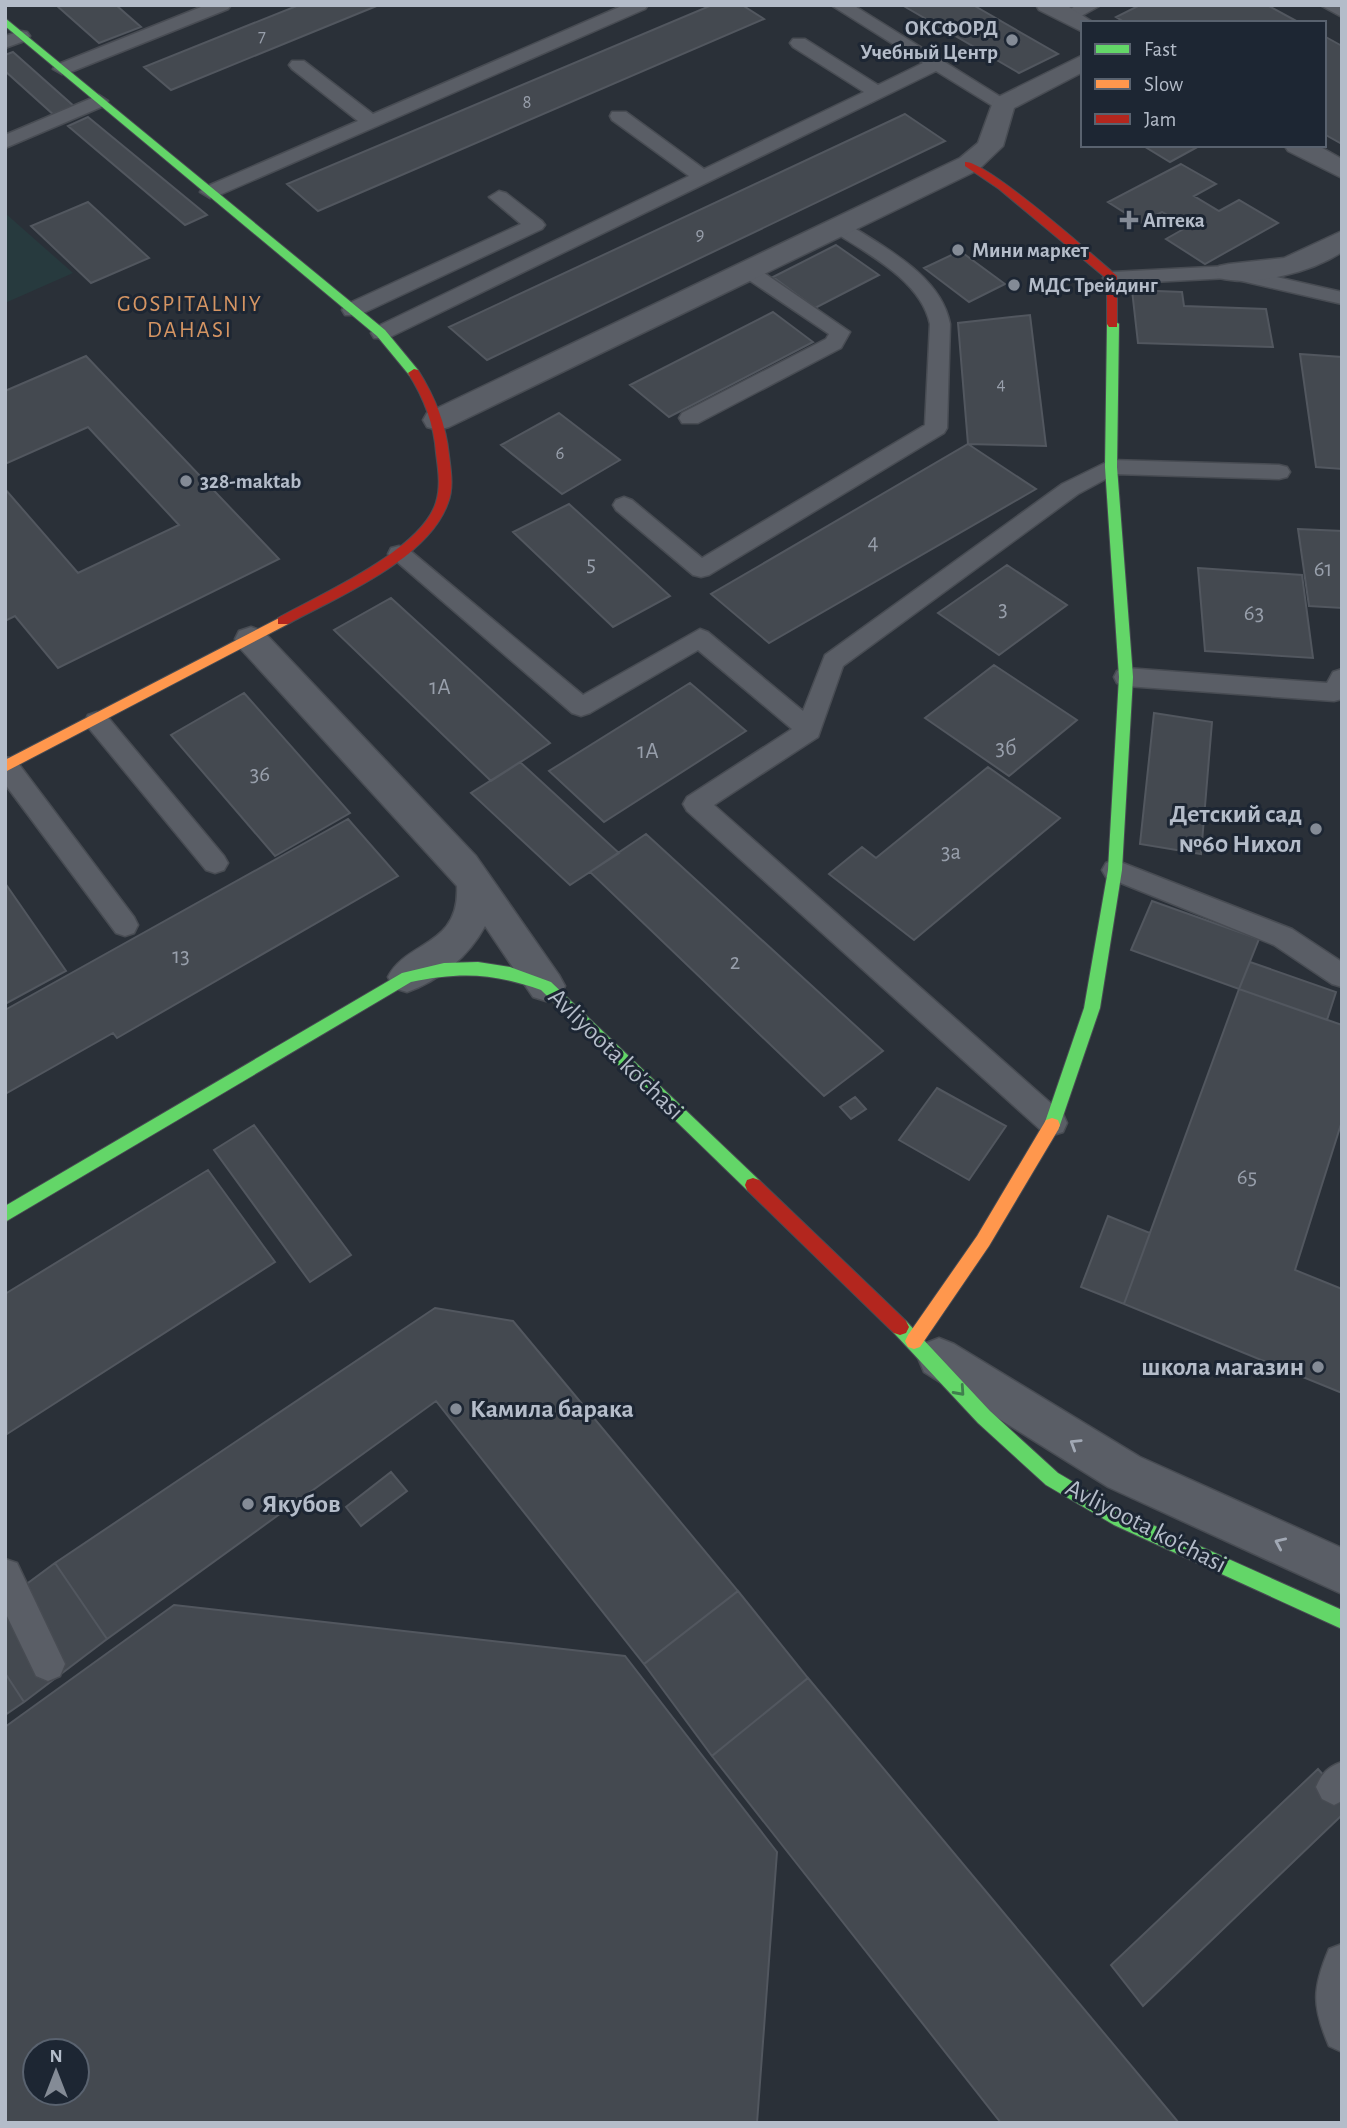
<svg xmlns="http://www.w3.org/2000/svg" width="1347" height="2128" viewBox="0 0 1347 2128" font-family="'Alegreya Sans',sans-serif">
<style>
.green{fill:#273a3e}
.building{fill:#444950;stroke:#52575f;stroke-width:2;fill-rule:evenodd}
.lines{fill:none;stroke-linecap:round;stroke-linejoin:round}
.lane-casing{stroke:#484c53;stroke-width:3}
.street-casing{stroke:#484c53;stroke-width:3}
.fast-casing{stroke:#484c53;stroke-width:2}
.slow-casing{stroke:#484c53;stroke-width:2}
.jam-casing{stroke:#484c53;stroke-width:2}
.lane{fill:#5a5e66;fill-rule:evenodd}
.street{fill:#5a5e66;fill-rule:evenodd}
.fast{fill:#63d668;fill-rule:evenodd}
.slow{fill:#ff974d;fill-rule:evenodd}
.jam{fill:#b3261e;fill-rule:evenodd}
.oneway{stroke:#407e4e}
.oneway2{stroke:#a2a9b5}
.poi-dot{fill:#848b96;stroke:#1d2633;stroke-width:2.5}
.labels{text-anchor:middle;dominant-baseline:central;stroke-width:6;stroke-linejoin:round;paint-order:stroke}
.far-number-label{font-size:19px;fill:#989fab}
.far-poi-label{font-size:21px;font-weight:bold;fill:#b4bcc9;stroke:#1d2633;text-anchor:start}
.far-neighbourhood-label{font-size:23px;letter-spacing:2px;fill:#d59563;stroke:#1d2633}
.number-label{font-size:23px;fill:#989fab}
.poi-label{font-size:26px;font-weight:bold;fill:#b4bcc9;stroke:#1d2633;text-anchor:end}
.street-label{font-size:26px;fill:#b4bcc9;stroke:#1d2633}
</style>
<rect width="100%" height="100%" fill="#2a3038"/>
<path class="green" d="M5,213L73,273L5,303Z"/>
<path class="building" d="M56,5H116L141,27L99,43Z
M299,5H379L171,90L144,67Z
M712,5H742L764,19L318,211L287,184Z
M902,5H973L1058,54L1019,73Z
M1140,5H1267L1300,23H1126L1116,17Z
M1324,36L1342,46V144L1324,134Z
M13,52L76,108L55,116L5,71V55Z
M905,114L945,141L487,360L449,327Z
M88,117L207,215L185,225L68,126Z
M1142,145H1201L1170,162Z
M1181,164L1216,184L1194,196L1219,211L1239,200L1278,223L1205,264L1166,239L1187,227L1162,212L1141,223L1108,202Z
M88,202L149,258L91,283L31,226Z
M836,245L879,275L815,308L773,277Z
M960,251L1005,284L969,302L924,268Z
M1132,290L1182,292L1184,306L1266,309L1273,347L1138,343Z
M773,312L813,342L669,417L630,385Z
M1030,315L1046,446L968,444L958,323Z
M1300,354L1342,357V469L1316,467Z
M86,356L279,559L58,668L15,616L5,621V489L78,573L179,525L88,427L5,464V391Z
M559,413L620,460L562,494L501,445Z
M968,444L1036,489L769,643L711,594Z
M569,504L670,596L613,627L513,532Z
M1298,529L1342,531V608L1309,606Z
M1007,565L1067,605L999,655L938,613Z
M1198,568L1302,575L1313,658L1205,651Z
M391,598L550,743L491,781L334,630Z
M994,665L1077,720L1009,776L925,718Z
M690,683L746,731L604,822L549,771Z
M244,693L350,813L275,856L171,735Z
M1154,713L1212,722L1201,854L1140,844Z
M520,762L619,853L570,885L471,793Z
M988,767L1060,818L914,940L829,874L862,847L876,858Z
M348,819L398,876L117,1038L113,1033L5,1094V1010Z
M646,834L883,1051L824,1096L590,872Z
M5,883L66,971L5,1004Z
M1152,901L1259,939L1239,989L1131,950Z
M1250,962L1336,992L1327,1020L1239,989Z
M1239,989L1342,1025V1121L1295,1270L1342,1289V1393L1124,1304Z
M937,1088L1006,1126L969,1180L899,1140Z
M855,1097L866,1109L851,1119L840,1107Z
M254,1125L351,1255L310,1282L214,1150Z
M208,1170L275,1262L7,1434L5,1294Z
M1108,1216L1150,1233L1124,1304L1081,1287Z
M435,1308L513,1321L738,1591L644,1664L436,1401L107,1639L55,1563Z
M391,1472L407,1491L361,1526L346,1507Z
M55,1563L107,1639L24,1702L5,1673V1600Z
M738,1591L808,1678L712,1756L644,1664Z
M174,1605L625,1656L777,1852L757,2123H5V1727ZM35,2051H77V2093H35Z
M5,1673L24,1702L5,1715Z
M808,1678L1179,2123H1001L712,1756Z
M1318,1769L1342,1796V1815L1143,2006L1111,1965Z"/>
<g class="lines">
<defs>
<path id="lane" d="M206,5H231L228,9L68,73L62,74L53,69L56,65Z
M624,5H648L645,9L217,196L210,198L200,192L203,188L358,121L292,69L289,65L292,61H304L373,114Z
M831,5H853L1012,104L1010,108H996L936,71L388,338H374L371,333L374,328L689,176L612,120L610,116L612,112H626L704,169L864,92L793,47L790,43L793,39H805L878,85L923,63Z
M1077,5H1101L1074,20H1062L1059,16Z
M1320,5H1342V17Z
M21,31L27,32L30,36L27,40L5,48V36Z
M99,95L108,101L106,105L5,148V135Z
M499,191L506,193L542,221L545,225L542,229L359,315H345L342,310L345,305L521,224L489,197Z
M838,220L845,222C883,247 941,275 950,324L947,428L944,433L709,575L701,577L693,575L616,510L613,505L616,500L624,497L632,500L702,558L925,425L930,324C921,280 866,253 831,230L828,226L831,222Z
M747,264L754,266L850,332L841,348L698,423H682L679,418L682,413L826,339L829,334L740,274L737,270L740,266Z
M1229,266L1342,292V304L1229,278L1113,284L1106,282L1103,278L1106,274L1113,272Z
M1111,460L1279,465L1287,467L1290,472L1287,477L1279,479L1115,474L1078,494L843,666L818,737L714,805L1063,1114L1067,1123L1063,1132L1053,1135L1043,1132L687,811L683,804L687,797L792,729L698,650L590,713L581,716L572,713L388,554L391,548L399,546L407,548L583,695L700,629L708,632L803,711L825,655L1062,484Z
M1126,668L1327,683L1333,672L1342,669V699L1334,701L1126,686L1117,683L1114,677L1117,671Z
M97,712L106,715L224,856L228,863L224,870L215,873L206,870L88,727L85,721L88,715Z
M5,757L15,759L134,917L138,925L134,933L125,936L116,933L5,784Z
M1115,860L1292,929L1342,962V987L1332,984L1274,945L1106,877L1102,870L1106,863Z
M5,1559L17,1563L65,1664L60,1676L48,1681L36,1676L5,1612Z
M1342,1762V1801L1334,1805L1322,1799L1316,1787C1322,1773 1328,1767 1342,1762Z
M1342,1944V2052L1329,2046C1312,2006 1312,1989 1329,1949Z"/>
<path id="street" d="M1036,5H1066L1094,23H1083V32L1039,10Z
M1083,55V72L1014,108L1003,146L978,170L449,427L438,430L427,427L423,420L427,413L960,158L978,143L994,99Z
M1284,145H1317L1342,159V178L1288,151Z
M1342,231V252C1312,272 1255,287 1219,278L1215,272L1219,266L1229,264L1284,258Z
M251,627L263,631L476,856L559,975L565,986L559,997L546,1001L533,997L485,926C469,956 439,981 407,992L394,988L388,977C407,940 460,947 457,886L239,647L235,639L239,631Z
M939,1338L954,1344L1140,1457L1342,1548V1594L1108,1487L924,1372L918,1358L924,1344Z"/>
<path id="fast" d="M5,18L385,330L418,370V376H410L377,336L5,26Z
M1113,320L1119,324L1117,467L1133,677L1122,870L1100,1008L1060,1125L1058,1130L1052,1132L1046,1130L1044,1125L1084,1008L1108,870L1119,677L1105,467L1107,324Z
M478,962L510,967L551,982L759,1180L761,1185L759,1190L753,1192L747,1190L541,990C493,973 460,972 411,982L5,1222V1206L402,973L444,963Z
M900,1319L906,1321L990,1411L1058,1473L1126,1513L1342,1610V1629L1114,1525L1046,1485L978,1423L894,1333L891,1327L894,1321Z"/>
<path id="slow" d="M283,616L288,618V624L5,772V760Z
M1052,1118L1058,1120L1060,1125L1058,1130L989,1246L920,1347L914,1349L908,1347L905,1341L908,1335L977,1236L1046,1120Z"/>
<path id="jam" d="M965,162C986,160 1095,257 1117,276V327H1109L1107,324V279L999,189L965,166Z
M414,369L418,370C435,397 446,424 449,455C451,471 454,488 448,503C428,560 337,597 288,624H278V618C321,594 422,550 436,502C441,486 438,469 436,453C434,424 424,398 408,373Z
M753,1178L759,1180L906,1321L909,1327L906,1333L900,1335L894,1333L747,1190L745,1185L747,1180Z"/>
</defs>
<use href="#lane" class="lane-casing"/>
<use href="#street" class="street-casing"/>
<use href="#fast" class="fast-casing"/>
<use href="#slow" class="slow-casing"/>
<use href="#jam" class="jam-casing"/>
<use href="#lane" class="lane"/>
<use href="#street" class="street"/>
<use href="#fast" class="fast"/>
<use href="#slow" class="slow"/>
<use href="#jam" class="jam"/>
</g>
<defs><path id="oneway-chevron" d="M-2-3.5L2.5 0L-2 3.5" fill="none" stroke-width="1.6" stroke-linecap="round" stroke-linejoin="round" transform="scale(1.75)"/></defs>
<use class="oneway" href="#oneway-chevron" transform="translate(960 1391) rotate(48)"/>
<g class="oneway2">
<use href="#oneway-chevron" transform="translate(1075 1444) rotate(-148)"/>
<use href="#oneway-chevron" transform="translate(1280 1543) rotate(-156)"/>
</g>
<g class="poi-dot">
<circle cx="1012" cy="40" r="7"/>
<path d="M1125.5 209.5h7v7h7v7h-7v7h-7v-7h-7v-7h7z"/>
<circle cx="958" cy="250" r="7"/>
<circle cx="1014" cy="285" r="7"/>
<circle cx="186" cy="481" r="7"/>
<circle cx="1316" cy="829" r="7"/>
<circle cx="1318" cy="1367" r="7"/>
<circle cx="456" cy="1409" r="7"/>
<circle cx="248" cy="1504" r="7"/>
</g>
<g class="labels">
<g class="far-number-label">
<text x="262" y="36">7</text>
<text x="527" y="102">8</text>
<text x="700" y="234">9</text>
<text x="1001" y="384">4</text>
<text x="560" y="453">6</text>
</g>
<g class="far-poi-label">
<text x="998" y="28" text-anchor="end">ОКСФОРД<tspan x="998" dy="24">Учебный Центр</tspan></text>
<text x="1143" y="220">Аптека</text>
<text x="972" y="250">Мини маркет</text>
<text x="1028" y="285">МДС Трейдинг</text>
<text x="200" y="481">328-maktab</text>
</g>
<g class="far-neighbourhood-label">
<text x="190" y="304">GOSPITALNIY<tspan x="190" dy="26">DAHASI</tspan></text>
</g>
<g class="number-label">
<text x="873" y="542">4</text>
<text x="591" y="564">5</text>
<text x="1323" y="569">61</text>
<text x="1003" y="609">3</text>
<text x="1254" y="613">63</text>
<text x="440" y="687">1А</text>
<text x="1006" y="748">3б</text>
<text x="648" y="751">1А</text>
<text x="260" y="774">36</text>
<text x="951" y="852">3а</text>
<text x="181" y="956">13</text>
<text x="735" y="962">2</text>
<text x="1247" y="1177">65</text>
</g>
<g class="poi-label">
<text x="1302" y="814">Детский сад<tspan x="1302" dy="30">№60 Нихол</tspan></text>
<text x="1304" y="1367">школа магазин</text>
<text x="470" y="1409" text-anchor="start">Камила барака</text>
<text x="262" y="1504" text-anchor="start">Якубов</text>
</g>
<g class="street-label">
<text transform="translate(616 1054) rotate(44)">Avliyoota ko'chasi</text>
<text transform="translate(1146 1526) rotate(27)">Avliyoota ko'chasi</text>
</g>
</g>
<rect width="1347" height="2128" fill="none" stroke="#b4bcc9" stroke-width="14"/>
<rect x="1081" y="21" width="245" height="126" fill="#1d2633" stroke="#59626f" stroke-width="2"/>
<rect x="1095" y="44" width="35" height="10" fill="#63d668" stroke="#59626f" stroke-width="2"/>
<text x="1144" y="56" font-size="21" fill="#b4bcc9">Fast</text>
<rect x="1095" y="79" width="35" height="10" fill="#ff974d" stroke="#59626f" stroke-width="2"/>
<text x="1144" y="91" font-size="21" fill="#b4bcc9">Slow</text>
<rect x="1095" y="114" width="35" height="10" fill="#b3261e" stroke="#59626f" stroke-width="2"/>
<text x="1144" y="126" font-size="21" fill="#b4bcc9">Jam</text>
<g transform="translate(56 2072)"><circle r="33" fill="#1d2633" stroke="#59626f" stroke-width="2"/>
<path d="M0-5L12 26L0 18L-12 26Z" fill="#848b96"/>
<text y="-10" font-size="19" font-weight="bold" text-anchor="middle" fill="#b4bcc9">N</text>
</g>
</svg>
